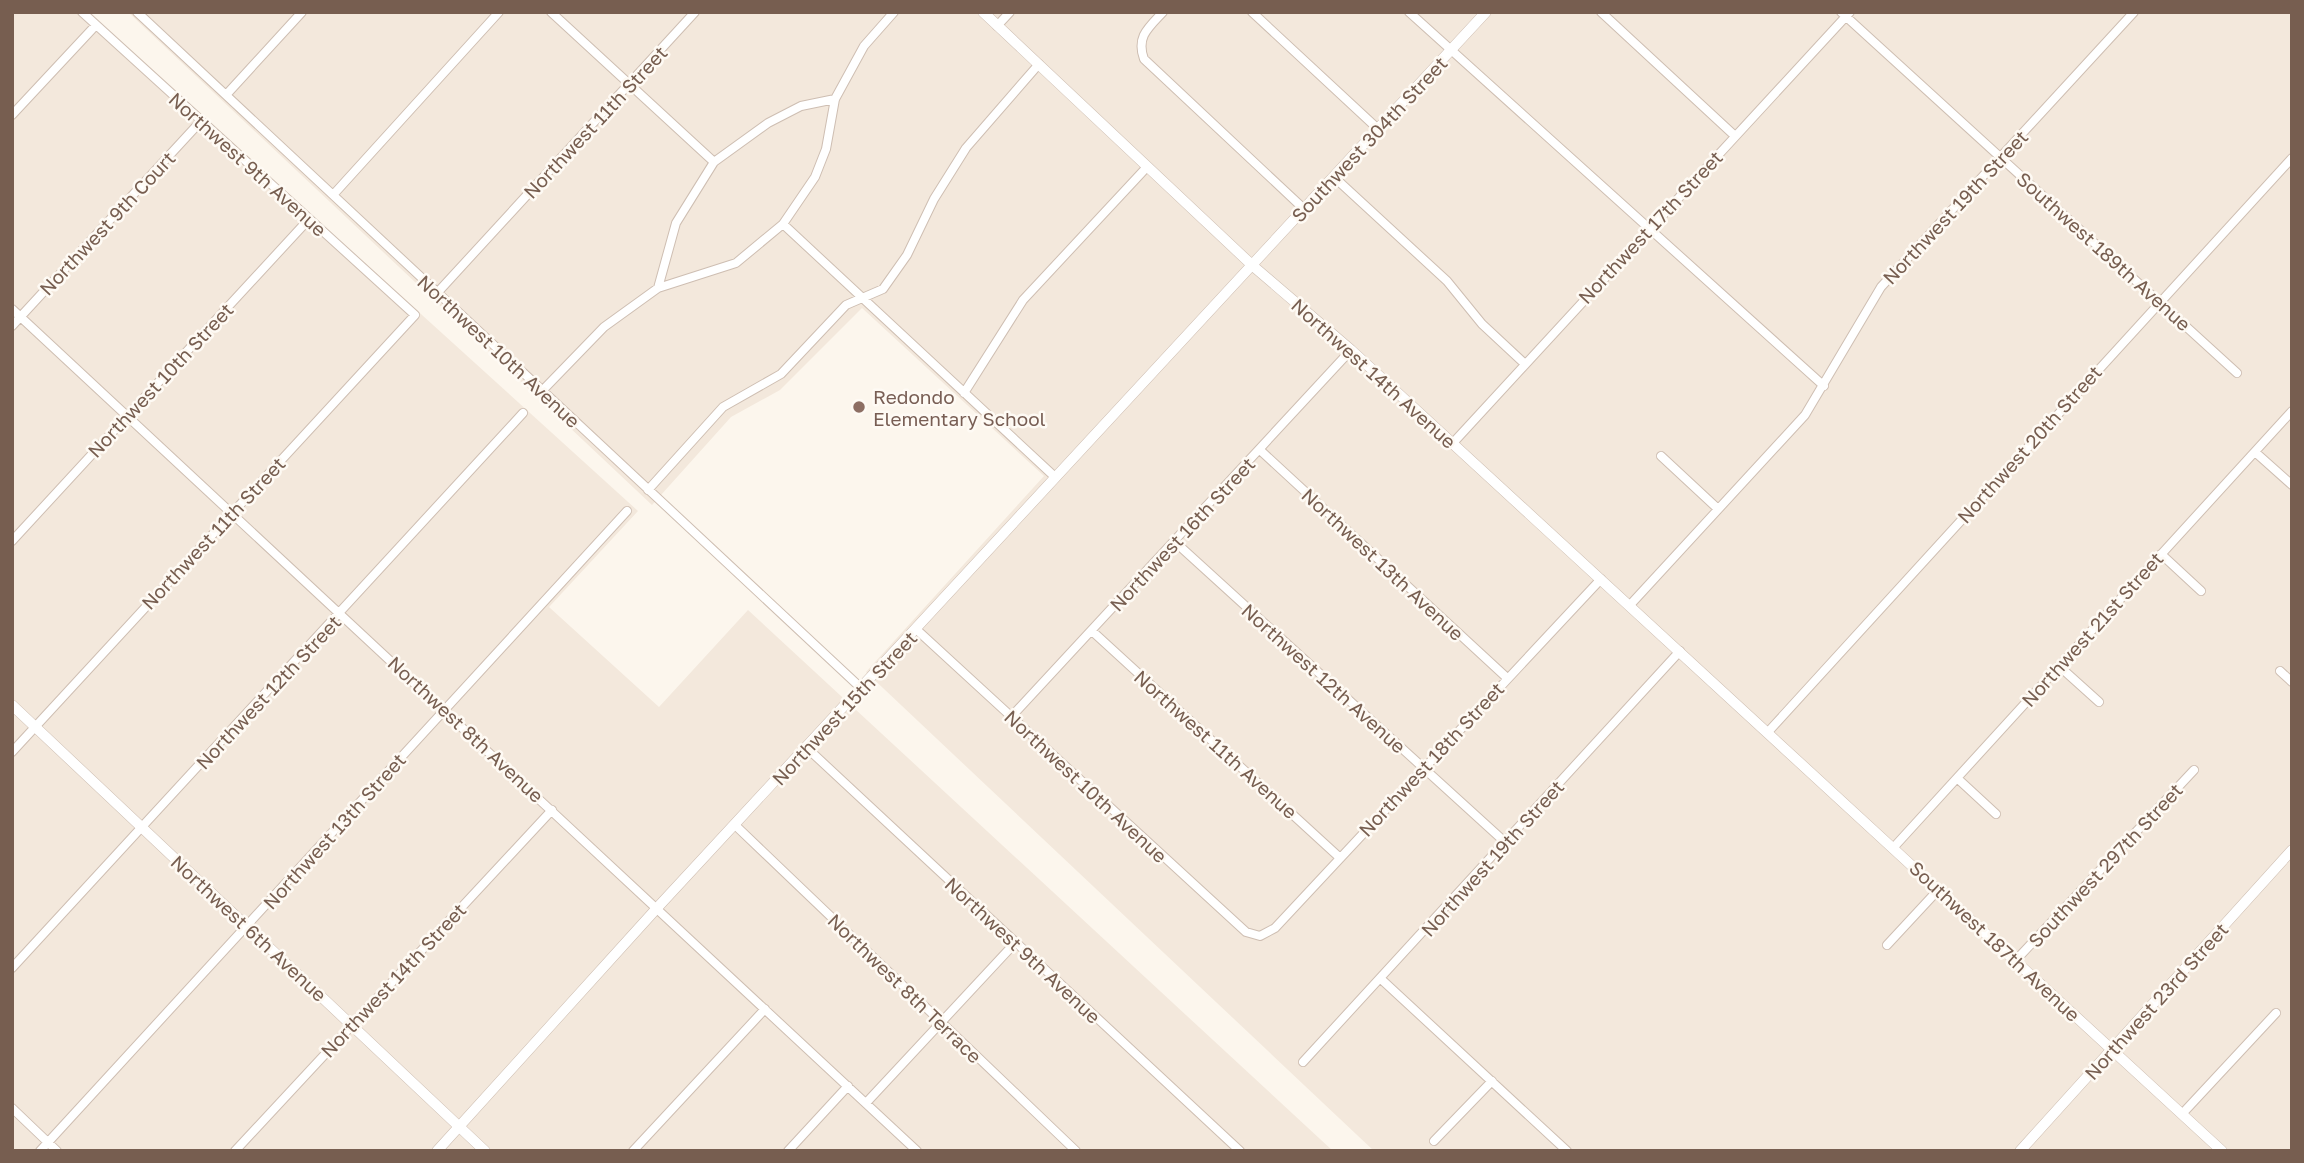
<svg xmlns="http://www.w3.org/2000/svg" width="2304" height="1163" viewBox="0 0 2304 1163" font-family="'Golos Text',sans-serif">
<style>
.residential{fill:#f3e8dc}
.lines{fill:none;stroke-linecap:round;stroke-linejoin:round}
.minor-casing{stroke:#cebeb2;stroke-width:10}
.tertiary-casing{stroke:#cebeb2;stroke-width:11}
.minor{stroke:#fff;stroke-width:8}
.tertiary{stroke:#fff;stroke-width:10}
.education-dot{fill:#8d6e63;stroke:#fefaf4;stroke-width:2.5}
.labels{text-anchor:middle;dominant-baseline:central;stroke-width:5;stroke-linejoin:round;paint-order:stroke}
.street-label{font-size:19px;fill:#775e50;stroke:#fefaf4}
.education-label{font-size:19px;fill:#785e54;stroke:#fefaf4;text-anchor:start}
</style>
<rect width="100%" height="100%" fill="#fcf6ed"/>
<path class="residential" d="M12,12H88L638,511L549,607L659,707L748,610L1333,1151H12Z
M128,12H2292V1151H1374L866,672L1044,476L862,308L780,390L731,417L652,505Z"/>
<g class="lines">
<defs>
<path id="minor" d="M137,12L861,688
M551,12L714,162
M1163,12C1148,28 1136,37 1144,59L1304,209
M1252,12L1378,129
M1409,12L1824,386
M1601,12L1735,136
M1841,12L2237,373
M997,26L1010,12
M226,95L302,12
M12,115L96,25
M1334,177L1447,281L1482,324L1525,364
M333,195L499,12
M783,224L1055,477
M658,288L676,223L714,162L768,123L801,106L835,99
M438,292L695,12
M12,309L917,1151
M12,326L201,121
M541,392L604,327L658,288L736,263L783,224L815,177L826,149L835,99L864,46L894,12
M964,393L1023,300L1146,168
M1452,444L1850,12
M1260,450L1506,677
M2255,452L2292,485
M1661,456L1718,509
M648,490L723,407L781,374L846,305L883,289L907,255L934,199L966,148L1039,64
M12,541L309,219
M1174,541L1506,843
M2161,554L2201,591
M1630,605L1805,415L1881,287L2134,12
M917,630L1246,932L1260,936L1275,928L1601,579
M1092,631L1339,857
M2059,666L2099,702
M2280,671L2292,682
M1011,717L1351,350
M1768,732L2292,158
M807,748L1240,1151
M12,752L415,315L82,12
M1957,778L1996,814
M735,825L1076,1151
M1894,847L2292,411
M1887,945L1939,889
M2016,960L2194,770
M12,968L523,413
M1381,979L1567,1151
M1303,1062L1680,651
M866,1103L1015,943
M12,1108L57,1151
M2182,1114L2276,1013
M1434,1141L1492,1081
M40,1151L627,511
M235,1151L552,810
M633,1151L765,1009
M788,1151L848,1086"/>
<path id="tertiary" d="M983,12L1253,266L1351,350L2222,1151
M12,705L485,1151
M437,1151L657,908L1486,12
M2020,1151L2292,850"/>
</defs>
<use href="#minor" class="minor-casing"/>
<use href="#tertiary" class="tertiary-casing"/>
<use href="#minor" class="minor"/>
<use href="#tertiary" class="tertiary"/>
</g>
<circle class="education-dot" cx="859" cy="407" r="7"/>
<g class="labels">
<g class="street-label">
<text transform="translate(595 122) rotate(-47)">Northwest 11th Street</text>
<text transform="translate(1369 139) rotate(-47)">Southwest 304th Street</text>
<text transform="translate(248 164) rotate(42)">Northwest 9th Avenue</text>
<text transform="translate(1955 207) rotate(-47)">Northwest 19th Street</text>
<text transform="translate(107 223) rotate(-47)">Northwest 9th Court</text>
<text transform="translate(1650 227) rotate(-47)">Northwest 17th Street</text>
<text transform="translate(2104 251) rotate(42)">Southwest 189th Avenue</text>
<text transform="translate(499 351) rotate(43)">Northwest 10th Avenue</text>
<text transform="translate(1374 373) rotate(42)">Northwest 14th Avenue</text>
<text transform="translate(160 380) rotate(-47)">Northwest 10th Street</text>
<text transform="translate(2029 444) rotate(-48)">Northwest 20th Street</text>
<text transform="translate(213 533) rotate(-47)">Northwest 11th Street</text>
<text transform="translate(1182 534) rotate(-47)">Northwest 16th Street</text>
<text transform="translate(1383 564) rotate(43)">Northwest 13th Avenue</text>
<text transform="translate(2092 629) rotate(-48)">Northwest 21st Street</text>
<text transform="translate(1324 678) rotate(42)">Northwest 12th Avenue</text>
<text transform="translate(268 692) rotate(-47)">Northwest 12th Street</text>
<text transform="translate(844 708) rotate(-47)">Northwest 15th Street</text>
<text transform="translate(466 729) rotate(43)">Northwest 8th Avenue</text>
<text transform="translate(1216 744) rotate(42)">Northwest 11th Avenue</text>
<text transform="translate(1431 759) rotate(-47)">Northwest 18th Street</text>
<text transform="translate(1086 786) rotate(43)">Northwest 10th Avenue</text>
<text transform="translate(334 831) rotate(-48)">Northwest 13th Street</text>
<text transform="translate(1492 858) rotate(-48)">Northwest 19th Street</text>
<text transform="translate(2105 865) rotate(-47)">Southwest 297th Street</text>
<text transform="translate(249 928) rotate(43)">Northwest 6th Avenue</text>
<text transform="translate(1995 941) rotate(43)">Southwest 187th Avenue</text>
<text transform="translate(1023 950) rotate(43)">Northwest 9th Avenue</text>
<text transform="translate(393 980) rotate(-47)">Northwest 14th Street</text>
<text transform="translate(905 988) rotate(44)">Northwest 8th Terrace</text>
<text transform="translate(2156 1001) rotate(-48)">Northwest 23rd Street</text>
</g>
<g class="education-label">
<text x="873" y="396">Redondo<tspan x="873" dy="22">Elementary School</tspan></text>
</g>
</g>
<rect width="2304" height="1163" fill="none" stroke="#775e50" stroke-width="28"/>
</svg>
